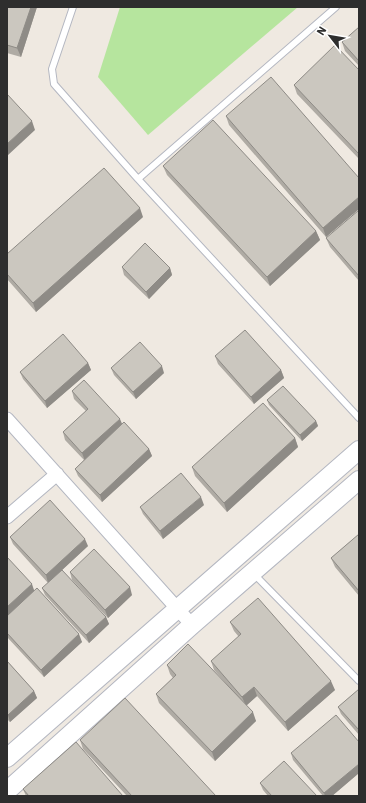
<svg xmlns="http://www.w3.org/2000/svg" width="366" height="803" viewBox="0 0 366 803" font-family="'IBM Plex Sans',sans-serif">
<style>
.green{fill:#b6e59e}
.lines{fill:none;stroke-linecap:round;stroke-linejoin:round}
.lane-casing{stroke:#b4b7c1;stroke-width:8}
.street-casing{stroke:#b4b7c1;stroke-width:15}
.secondary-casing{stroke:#b4b7c1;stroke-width:20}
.lane{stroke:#fff;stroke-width:6}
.street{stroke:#fff;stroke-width:13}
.secondary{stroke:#fff;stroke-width:18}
.wall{fill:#afaba4}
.shaded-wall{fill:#8e8b86}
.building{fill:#cbc7bf;stroke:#8e8b86}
</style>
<rect width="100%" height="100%" fill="#efe9e1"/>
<path class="green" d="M120,7H298L148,135L98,77Z"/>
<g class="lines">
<defs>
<path id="lane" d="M73,7L52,69L54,84L138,179L359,418
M138,179L336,7
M254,574L359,681"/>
<path id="street" d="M7,419L192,625
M7,517L57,474"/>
<path id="secondary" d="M7,758L359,450
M7,791L192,625L359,480"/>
</defs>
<use href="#lane" class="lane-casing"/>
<use href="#street" class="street-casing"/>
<use href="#secondary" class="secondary-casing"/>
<use href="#lane" class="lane"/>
<use href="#street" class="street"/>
<use href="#secondary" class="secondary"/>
</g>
<path class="wall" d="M7,7H37L21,57L7,53Z
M359,27V66L345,51L342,42Z
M359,70V159L297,94L294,85Z
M226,116L359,178V209L326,237L229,125Z
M163,166L316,231L320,240L270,286L167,175Z
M359,210V281L330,247L326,238Z
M143,217L36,312L7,279V254Z
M122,267L170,268L172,275L149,299L124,275Z
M215,356L281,370L284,378L254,404L218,364Z
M88,363L91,370L47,408L23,379L20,372Z
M111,368L164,373L136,399L114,375Z
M72,391L122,425L149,449L152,456L102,502L78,476L75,469L84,460L65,440L63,432L86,411L74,399Z
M267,400L316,421L318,426L302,441L269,405Z
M295,438L298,447L227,512L195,476L192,467Z
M204,505L163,539L143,514L140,507Z
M359,534V596L335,567L331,558Z
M10,537L88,546L48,583L13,544Z
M7,557L34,591L82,642L44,677L7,637Z
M70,572L132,595L108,618L72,580Z
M42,588L106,617L109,624L89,643L45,595Z
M230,622L335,690L288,731L257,696L246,705L256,721L215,761L159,703L156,694L173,678L170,674L167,665L228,686L214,670L211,661L239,637L234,631Z
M7,661L34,691L37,698L10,722L7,719Z
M359,689V735L341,714L338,707Z
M80,740L216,796H127L83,749Z
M359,742V773L332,796H323L293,760L291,753Z
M260,783L317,796H268L263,790Z
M23,789L123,796H26Z"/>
<path class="shaded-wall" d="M31,7H37L21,57L17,48Z
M32,121L35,130L7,156V144Z
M359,197V209L326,237L323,228Z
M140,208L143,217L36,312L33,303Z
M316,231L320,240L270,286L267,277Z
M170,268L172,275L149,299L146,292Z
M88,363L91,370L47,408L45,401Z
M162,366L164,373L136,399L133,392Z
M281,370L284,378L254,404L251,397Z
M120,419L123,426L85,461L82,453Z
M316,421L318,426L302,441L300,435Z
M295,438L298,447L227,512L224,503Z
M149,449L152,456L102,502L100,495Z
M201,497L204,505L163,539L160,531Z
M85,539L88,546L48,583L46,575Z
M32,584L35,593L7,619V607Z
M130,587L132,595L108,618L105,610Z
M106,617L109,624L89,643L86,635Z
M79,634L82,642L44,677L41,670Z
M331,681L335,690L288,731L285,722Z
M254,687L257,696L246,706L242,697Z
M34,691L37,698L10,722L8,715Z
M253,712L256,721L215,761L212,752Z
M359,764V773L332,796H325L324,793Z"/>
<path class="building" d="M7,7H31L17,48L7,45Z
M359,27V61L342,42Z
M335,45L359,70V154L294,85Z
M271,77L359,178V197L323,228L226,116Z
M7,94L32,121L7,144Z
M213,120L316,231L267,277L163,166Z
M104,168L140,208L33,303L7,274V254Z
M359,210V276L326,238Z
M145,243L170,268L146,292L122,267Z
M245,330L281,370L251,397L215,356Z
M63,334L88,363L45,401L20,372Z
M140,342L162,366L133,392L111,368Z
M84,380L120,419L82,453L63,432L88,409L72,391Z
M283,386L316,421L300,435L267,400Z
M263,403L295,438L224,503L192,467Z
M124,422L149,449L100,495L75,469Z
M181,473L201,497L160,531L140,507Z
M50,500L85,539L46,575L10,537Z
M359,534V591L331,558Z
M94,549L130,587L105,610L70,572Z
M7,557L32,584L7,607Z
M62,570L106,617L86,635L42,588Z
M37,588L79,634L41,670L7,633V616Z
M258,598L331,681L285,722L254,687L242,697L211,661L241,634L230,622Z
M188,644L253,712L212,752L156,694L176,675L167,665Z
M7,661L34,691L8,715L7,714Z
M359,689V730L338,707Z
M125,698L216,796H132L80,740Z
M336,715L359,742V764L324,793L291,753Z
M76,742L123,796H29L23,789Z
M284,761L317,796H272L260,783Z"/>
<rect width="366" height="803" fill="none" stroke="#2e2e2e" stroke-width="16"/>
<g transform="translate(330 36) rotate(301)" stroke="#ffffff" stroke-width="3" paint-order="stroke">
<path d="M0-3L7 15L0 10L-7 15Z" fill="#2e2e2e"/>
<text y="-6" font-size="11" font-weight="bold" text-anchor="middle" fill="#2e2e2e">N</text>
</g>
</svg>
